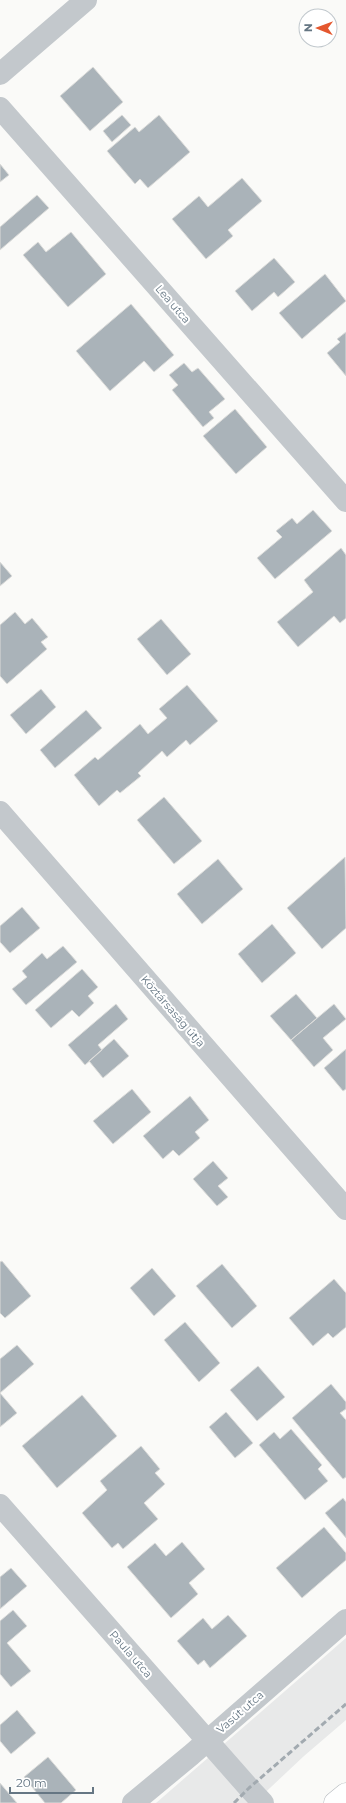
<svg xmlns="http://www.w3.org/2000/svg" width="346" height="1803" viewBox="0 0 346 1803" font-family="Montserrat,sans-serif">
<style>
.built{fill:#e8e9e9}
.building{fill:#aab3b9;stroke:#dcdcda}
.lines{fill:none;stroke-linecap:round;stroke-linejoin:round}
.major-casing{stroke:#b5babe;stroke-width:23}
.minor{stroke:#c3c8cc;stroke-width:22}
.major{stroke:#fff;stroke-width:22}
.rail{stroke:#a2aab0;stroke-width:3;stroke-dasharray:6 3;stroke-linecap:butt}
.labels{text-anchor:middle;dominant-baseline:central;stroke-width:4;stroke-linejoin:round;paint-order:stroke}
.street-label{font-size:11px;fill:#657683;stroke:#fff}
</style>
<rect width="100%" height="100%" fill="#fafaf8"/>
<path class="built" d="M346,1638V1720L304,1756L254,1803H156Z"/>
<path class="building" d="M93,67L123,102L90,131L60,96Z
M122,115L131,125L112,142L103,131Z
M159,115L190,152L148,188L140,179L135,184L107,151L135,127L139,132Z
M0,164L9,175L0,182Z
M242,178L262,201L228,230L233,236L206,259L172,219L199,196L208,207Z
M37,195L49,208L0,250V227Z
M71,232L106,274L68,307L23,255L38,242L46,252Z
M274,258L295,282L278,297L274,292L252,311L235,291Z
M325,274L346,301L302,339L279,313Z
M131,304L174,355L154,372L144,361L110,391L76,351Z
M346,332V376L327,353L340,342L337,339Z
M184,363L192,372L198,368L225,399L209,412L214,418L203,427L172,390L178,385L169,375Z
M235,409L267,447L236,474L203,436Z
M313,510L332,531L275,579L257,558L282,537L276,531L292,518L297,524Z
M341,548L346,555V618L340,623L334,616L298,647L277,622L313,592L304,580Z
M0,562L12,576L0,586Z
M15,612L25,624L32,618L48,637L41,642L47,649L7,684L0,676V625Z
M161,619L191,654L167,675L137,639Z
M187,685L218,721L190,745L186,740L167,757L162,751L138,773L141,776L120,793L117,790L99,806L74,775L95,757L98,760L140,724L148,734L167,718L159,709Z
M41,689L56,707L26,734L10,715Z
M86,710L102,728L55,768L40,750Z
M164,797L202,841L174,864L137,820Z
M345,857L346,928L322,949L287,908Z
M218,859L243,889L202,924L177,894Z
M22,907L40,928L10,953L0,942V926Z
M272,924L296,953L262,983L238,954Z
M63,946L77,962L26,1005L12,989L27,977L22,971L42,953L47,959Z
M82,969L98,987L88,996L94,1003L79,1017L72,1010L51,1028L35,1010Z
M296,994L317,1018L291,1040L270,1016Z
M116,1004L128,1019L98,1045L102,1050L85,1065L68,1045Z
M334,1004L346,1019L323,1038L333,1050L314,1067L291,1040Z
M114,1039L129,1056L103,1078L89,1061Z
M346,1049V1089L343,1091L324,1068Z
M132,1089L151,1112L113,1144L93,1121Z
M190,1096L209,1120L195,1132L200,1138L179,1156L173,1150L163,1159L143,1136Z
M213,1161L228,1178L218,1186L228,1197L217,1206L193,1179Z
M2,1261L31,1296L5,1318L0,1313V1262Z
M222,1264L257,1306L232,1328L196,1286Z
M152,1268L176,1296L154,1316L130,1288Z
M334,1279L346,1293V1327L333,1338L328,1333L313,1346L289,1318Z
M185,1322L220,1363L199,1382L164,1340Z
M17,1345L34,1364L0,1393V1359Z
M258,1366L285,1397L257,1421L230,1390Z
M331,1384L346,1402V1409L340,1413L346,1420V1477L343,1479L292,1418Z
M0,1393L17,1413L0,1427Z
M82,1395L117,1436L57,1488L22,1446Z
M226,1412L253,1443L235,1458L209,1427Z
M291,1429L322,1465L318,1469L328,1481L305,1500L259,1445L274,1432L280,1439Z
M141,1446L160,1469L155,1473L165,1484L144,1503L158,1519L123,1549L118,1543L112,1548L82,1513L107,1490L100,1481Z
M343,1498L346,1502V1538L325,1513Z
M324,1527L346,1553V1560L302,1598L276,1568Z
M182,1542L205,1569L189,1583L198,1594L171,1618L127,1567L155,1543L166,1556Z
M11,1568L27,1586L0,1609V1577Z
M13,1610L27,1626L7,1643L31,1671L11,1687L0,1674V1621Z
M228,1615L247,1636L210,1668L204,1660L198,1665L177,1641L203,1618L212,1629Z
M17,1710L36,1733L11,1754L0,1741V1725Z
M48,1757L76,1790L61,1803H45L24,1777Z
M0,1783L17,1803H0Z"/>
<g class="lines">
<defs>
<path id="major" d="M335,1803L346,1794"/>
</defs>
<use href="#major" class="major-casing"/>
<path class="minor" d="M0,74L86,0
M0,108L346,501
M0,812L346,1209
M0,1505L249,1788L263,1803
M133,1803L191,1755L346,1620"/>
<use href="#major" class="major"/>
<path class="rail" d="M234,1803L249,1788L346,1704"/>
</g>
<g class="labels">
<g class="street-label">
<text transform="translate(173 304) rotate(49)">Lea utca</text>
<text transform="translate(173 1011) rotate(49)">Köztársaság útja</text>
<text transform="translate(131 1654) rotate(49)">Paula utca</text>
<text transform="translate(240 1712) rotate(-41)">Vasút utca</text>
</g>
</g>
<g transform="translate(318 28) rotate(271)"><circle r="19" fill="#ffffff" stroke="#c1c8cd"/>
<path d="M0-3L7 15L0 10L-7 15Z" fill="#e4572e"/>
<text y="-6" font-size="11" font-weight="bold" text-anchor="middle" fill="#657683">N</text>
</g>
<path d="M10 1787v6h83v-6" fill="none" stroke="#657683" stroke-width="2"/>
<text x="16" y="1787" font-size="12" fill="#657683" stroke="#ffffff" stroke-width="3" paint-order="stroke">20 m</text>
</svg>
